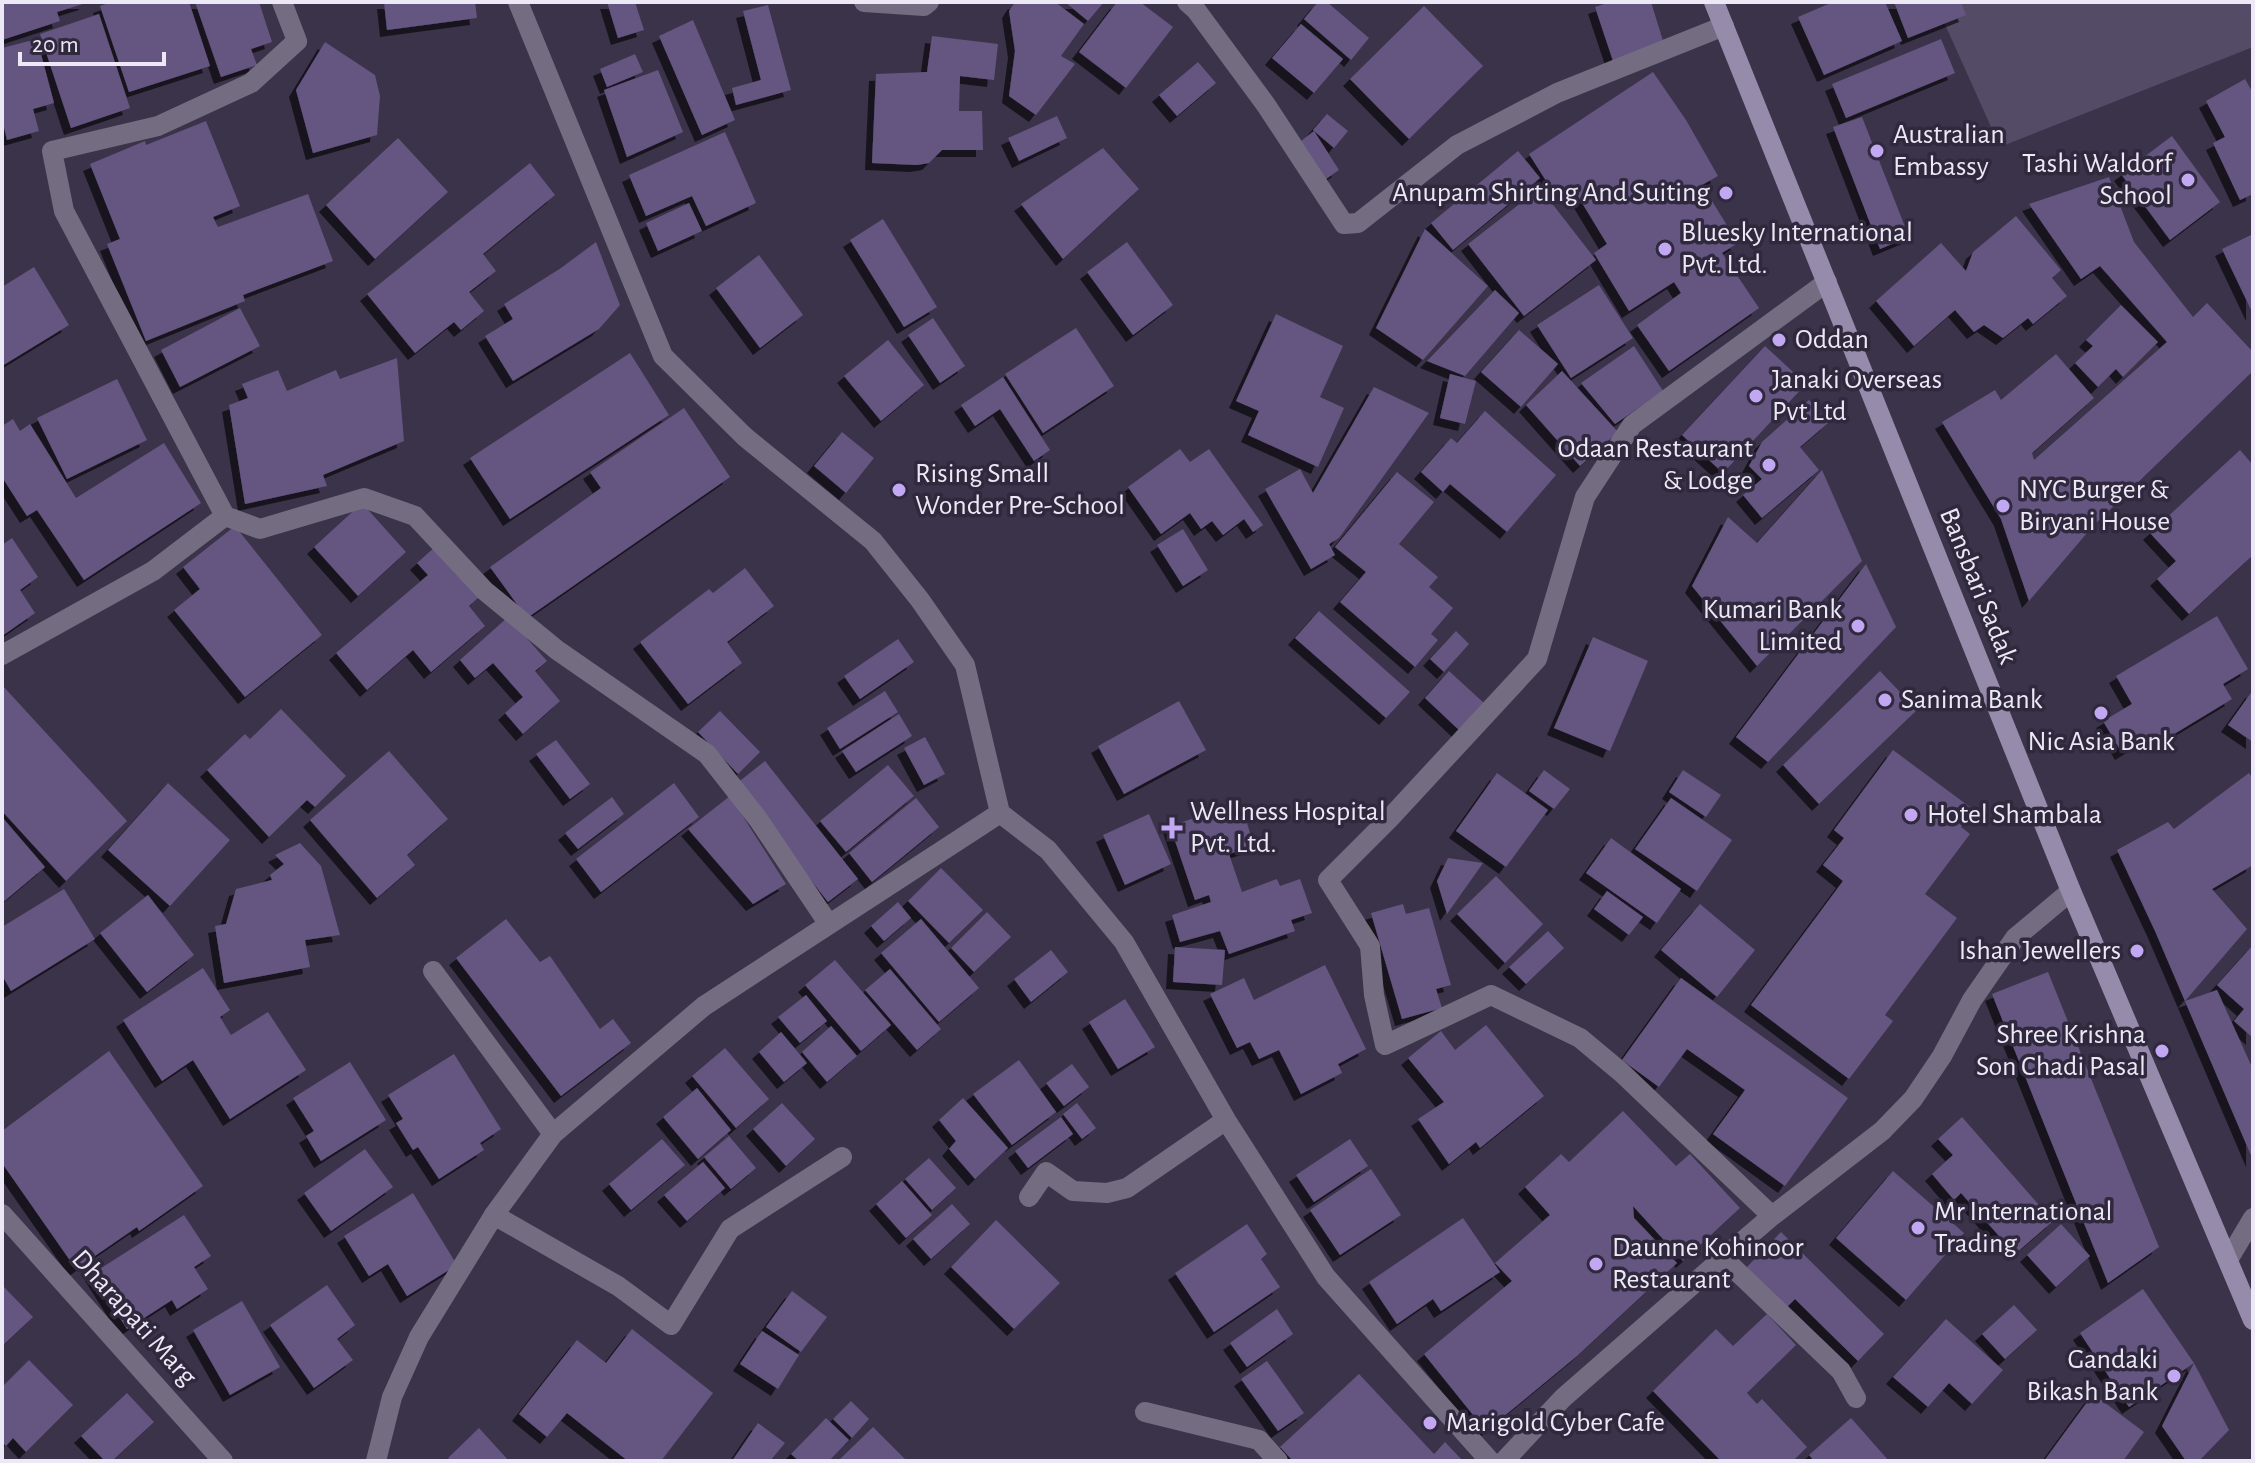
<svg xmlns="http://www.w3.org/2000/svg" width="2255" height="1463" viewBox="0 0 2255 1463" font-family="'Alegreya Sans',sans-serif">
<style>
.green{fill:#544b67}
.building{fill:#655581;filter:url(#shadow)}
.lines{fill:none;stroke-linecap:round;stroke-linejoin:round}
.service{stroke:#746d82;stroke-width:20}
.minor{stroke:#746d82;stroke-width:20}
.tertiary{stroke:#746d82;stroke-width:20}
.secondary{stroke:#968bab;stroke-width:20}
.poi-dot{fill:#c2a8f2;stroke:#30293e;stroke-width:3}
.labels{text-anchor:middle;dominant-baseline:central;stroke-width:7;stroke-linejoin:round;paint-order:stroke}
.poi-label{font-size:28px;fill:#ece8f6;stroke:#30293e;text-anchor:start}
.street-label{font-size:28px;fill:#ece8f6;stroke:#30293e}
</style>
<defs>
<filter id="shadow"><feDropShadow dx="-7" dy="7" stdDeviation="0" flood-color="#0009"/></filter>
</defs>
<rect width="100%" height="100%" fill="#3a3349"/>
<path class="green" d="M1935,2H2253V47L2000,147Z"/>
<path class="building" d="M2,2H86V3L57,12L60,21L2,40Z
M111,2H189L210,66L129,92L100,6Z
M195,2H259L272,42L251,49L257,65L221,77Z
M384,2H475L477,18L387,30Z
M607,2H635L644,30L618,38Z
M1015,2H1055L1084,24L1061,56L1075,64L1036,115L1009,96L1015,51L1009,11Z
M1065,2H1104L1088,21Z
M1117,2H1140L1173,27L1126,88L1079,52Z
M1318,2H1327L1369,38L1351,60L1304,19Z
M1610,2H1651L1664,44L1613,61L1595,7Z
M1833,2H1885L1902,41L1824,75L1798,17Z
M1894,2H1961L1966,15L1908,38Z
M768,5L791,90L736,105L732,88L761,80L743,11Z
M1424,6L1483,66L1409,139L1350,79Z
M99,14L130,108L71,128L40,34Z
M693,20L735,120L702,135L659,36Z
M1301,24L1343,59L1314,93L1272,58Z
M932,36L998,44L994,80L960,76L959,111H982L983,150H942L929,163L917,165L872,163L876,74L927,72Z
M37,39L54,103L33,109L39,131L7,140L2,119V48Z
M1941,39L1955,73L1846,118L1832,84Z
M325,42L375,75L380,96L377,135L313,153L296,90Z
M635,54L643,72L607,87L600,69Z
M1198,62L1216,83L1177,116L1159,95Z
M658,70L683,132L627,157L604,90Z
M1653,72L1686,120L1718,176L1702,185L1738,243L1722,253L1759,308L1669,371L1637,325L1681,293L1674,282L1629,311L1594,253L1607,244L1573,188L1557,198L1529,154Z
M2245,79L2253,93V194L2240,200L2213,143L2225,137L2206,101Z
M1327,114L1348,131L1334,148L1313,130Z
M1057,116L1067,138L1019,161L1008,138Z
M1862,117L1909,237L1880,249L1833,127Z
M206,121L240,206L213,217L218,227L308,194L333,261L243,295L245,301L146,341L107,244L120,239L90,164L145,141L146,145Z
M1314,131L1339,170L1326,179L1301,141Z
M725,132L756,203L706,226L692,196L646,216L629,175Z
M2172,136L2220,202L2170,240L2121,174Z
M398,138L448,192L375,259L326,205Z
M1103,148L1139,189L1063,259L1021,204Z
M1518,151L1540,178L1453,250L1431,223Z
M530,163L555,195L483,254L496,271L469,292L484,311L461,330L454,322L415,353L367,294Z
M2109,177L2134,242L2193,317L2207,303L2253,352V371L2093,526L2029,601L2001,519L1942,422L1995,390L2001,400L2056,354L2094,398L2032,453L2034,460L2167,342L2100,266L2081,279L2029,204Z
M1540,188L1596,260L1524,316L1468,244Z
M689,203L702,231L658,251L646,223Z
M2016,216L2061,270L2052,278L2067,296L2033,324L2028,318L2003,338L1984,325L1974,332L1955,310L1914,346L1876,301L1941,243L1966,271L1973,252Z
M883,219L937,307L904,327L850,240Z
M1425,229L1488,286L1423,360L1376,328Z
M2253,234V314L2222,249Z
M596,242L620,305L599,329L513,381L485,336L513,319L504,304L561,268Z
M1127,242L1173,305L1133,335L1087,272Z
M759,255L803,315L760,348L716,288Z
M34,267L69,325L2,366V287Z
M1599,285L1633,338L1571,378L1537,325Z
M1495,290L1519,313L1465,376L1427,361Z
M2121,305L2158,342L2123,377L2116,369L2098,387L2075,363L2093,346L2086,340Z
M240,308L260,346L180,387L161,350Z
M1276,314L1343,346L1320,397L1344,408L1318,467L1248,435L1259,411L1236,401Z
M933,318L965,366L940,383L908,335Z
M1076,328L1114,386L1043,433L1005,374Z
M1519,330L1558,364L1521,407L1481,372Z
M888,340L924,385L881,421L844,376Z
M1634,346L1663,391L1615,424L1581,383Z
M1765,346L1806,384L1723,473L1682,435Z
M630,353L669,415L510,519L470,458Z
M397,358L404,441L323,475L327,486L245,504L229,405L248,398L242,384L278,370L287,391L336,370L340,379Z
M1562,371L1618,432L1580,466L1526,405Z
M1450,374L1476,381L1465,424L1440,418Z
M1003,377L1050,450L1034,461L1000,409L975,426L961,405Z
M117,379L147,440L67,479L37,418Z
M1374,387L1429,413L1339,538L1329,544L1335,555L1311,569L1265,489L1300,469L1313,493Z
M1809,400L1828,423L1800,447L1819,470L1762,518L1743,495L1762,479L1749,466L1762,442Z
M684,408L730,477L527,618L490,567L601,488L590,472Z
M1485,411L1556,475L1507,532L1450,484L1443,492L1421,472L1451,438L1457,443Z
M13,419L20,431L30,424L76,498L164,443L201,503L84,580L37,510L27,516L2,477V426Z
M842,432L874,458L846,493L814,466Z
M1180,449L1190,462L1209,449L1263,525L1253,532L1244,519L1223,535L1212,521L1201,529L1190,513L1161,534L1128,487Z
M2240,450L2253,465V555L2189,614L2157,579L2176,561L2150,533Z
M1822,470L1862,561L1757,666L1692,586L1728,517L1757,543Z
M1397,472L1434,502L1399,544L1438,577L1429,587L1453,608L1431,634L1438,640L1415,667L1340,602L1366,572L1335,547Z
M362,503L406,552L358,596L314,547Z
M235,526L322,635L245,697L174,610L200,589L183,567Z
M1183,529L1208,570L1183,586L1157,545Z
M12,538L38,577L20,590L35,613L2,636V545Z
M436,546L479,597L469,606L485,626L431,672L413,650L367,690L336,653L428,575L417,563Z
M1866,564L1896,627L1768,762L1736,737Z
M745,568L774,606L727,642L742,663L688,704L640,642L709,589L713,593Z
M1319,611L1410,692L1386,718L1295,638Z
M2217,616L2248,669L2223,684L2232,699L2156,745L2151,735L2122,753L2103,721L2132,704L2116,676Z
M508,617L547,661L535,671L560,701L523,734L505,713L523,697L493,663L475,678L460,660Z
M1456,631L1469,644L1444,672L1430,659Z
M1593,637L1648,661L1610,751L1554,728Z
M898,639L914,662L860,699L844,676Z
M1449,671L1485,704L1460,731L1425,698Z
M1880,671L1917,710L1819,804L1783,765Z
M2,685L127,821L66,881L2,811Z
M2253,690V742L2228,725Z
M885,691L898,712L840,749L827,728Z
M1179,701L1206,750L1124,794L1098,746Z
M281,709L346,776L315,807L307,800L269,837L207,770L245,734L250,739Z
M720,711L760,752L738,774L698,732Z
M899,714L912,736L856,772L842,751Z
M925,737L945,774L924,785L904,748Z
M556,740L590,784L570,799L536,754Z
M1893,750L1974,810L1961,827L1970,834L1925,894L1957,918L1885,1015L1893,1021L1849,1079L1751,1005L1843,881L1823,865L1844,838L1834,830Z
M389,751L448,819L407,855L415,865L377,898L310,820Z
M765,761L858,879L828,902L736,784Z
M888,765L914,796L846,852L820,821Z
M1544,770L1570,789L1554,809L1529,791Z
M1683,770L1721,795L1706,817L1669,792Z
M1497,773L1548,810L1506,867L1456,831Z
M2249,773L2253,779V865L2212,889L2247,929L2185,1001L2217,990L2251,1065L2253,1064V1160L2155,931L2117,850L2168,822L2174,829Z
M168,783L230,840L170,906L108,850Z
M674,783L699,817L601,892L576,859Z
M730,796L786,884L753,904L688,829Z
M612,797L624,814L578,849L565,833Z
M916,798L939,827L872,882L849,853Z
M1671,798L1732,840L1697,891L1635,849Z
M1241,803L1254,846L1229,854L1242,892L1277,879L1280,886L1300,879L1312,913L1291,920L1295,931L1229,954L1220,931L1180,942L1172,915L1211,902L1209,895L1195,900L1170,826Z
M1149,814L1171,864L1125,885L1103,835Z
M2,817L45,867L2,903Z
M1611,838L1681,889L1657,923L1586,873Z
M300,843L321,866L340,935L305,940L310,967L224,983L215,926L226,924L236,889L272,880L270,875L284,864L275,855Z
M1448,858L1483,863L1447,914L1437,881Z
M941,868L983,910L949,943L908,901Z
M1496,876L1543,924L1505,963L1457,914Z
M64,889L95,939L11,991L2,975V927Z
M1607,891L1643,917L1629,935L1594,909Z
M148,895L194,955L147,992L100,933Z
M898,902L911,918L884,941L871,926Z
M1403,904L1406,914L1429,908L1451,985L1436,989L1442,1008L1402,1019L1371,913Z
M1700,904L1755,950L1717,997L1661,950Z
M987,912L1011,937L974,972L951,948Z
M506,919L540,962L550,956L600,1029L613,1019L631,1043L561,1096L456,958Z
M921,919L979,988L939,1022L881,953Z
M1548,931L1564,948L1526,984L1509,967Z
M2253,945V1038L2234,1021L2244,1009L2217,985Z
M1175,947L1225,950L1222,985L1173,982Z
M1051,950L1068,972L1031,1002L1014,979Z
M835,960L891,1025L861,1051L805,985Z
M1325,965L1366,1049L1338,1064L1342,1073L1301,1094L1279,1050L1259,1059L1250,1042L1237,1048L1210,994L1244,978L1254,1000Z
M203,968L230,1010L220,1017L231,1035L268,1012L306,1070L230,1119L193,1060L162,1081L123,1020Z
M890,969L941,1029L917,1050L865,990Z
M2048,972L2159,1247L2108,1283L1992,994Z
M1681,978L1848,1098L1785,1186L1713,1134L1745,1090L1687,1049L1659,1087L1622,1060Z
M806,995L827,1021L800,1043L778,1017Z
M1125,999L1155,1047L1118,1069L1089,1022Z
M1486,1025L1544,1096L1480,1148L1476,1142L1449,1164L1418,1119L1444,1102L1408,1058L1441,1031L1455,1050Z
M831,1026L857,1056L827,1082L802,1052Z
M781,1032L807,1063L784,1082L759,1052Z
M725,1048L769,1099L736,1128L692,1076Z
M109,1051L203,1186L139,1231L137,1227L76,1269L2,1163V1131Z
M454,1054L501,1129L480,1143L484,1150L439,1179L418,1147L413,1150L396,1123L403,1119L388,1095Z
M1019,1060L1056,1112L1012,1145L973,1094Z
M350,1062L386,1120L321,1161L306,1136L314,1131L293,1098Z
M1072,1064L1089,1087L1064,1106L1046,1083Z
M697,1088L731,1130L698,1159L663,1117Z
M963,1098L1008,1148L975,1179L949,1149L956,1141L939,1120Z
M782,1103L815,1139L786,1166L753,1129Z
M1077,1103L1096,1128L1082,1139L1063,1114Z
M1623,1111L1676,1166L1690,1154L1740,1208L1683,1261L1633,1206L1634,1218L1677,1263L1577,1356L1486,1431L1424,1354L1512,1281L1495,1263L1550,1215L1525,1187L1561,1154L1569,1162Z
M1061,1117L1073,1134L1028,1168L1015,1151Z
M1962,1117L2053,1221L2015,1254L1961,1193L1954,1200L1932,1174L1953,1155L1938,1139Z
M729,1136L756,1168L731,1189L704,1157Z
M662,1139L685,1165L631,1210L609,1184Z
M1350,1139L1368,1166L1314,1202L1296,1175Z
M365,1149L393,1187L331,1231L304,1193Z
M929,1158L956,1188L932,1210L905,1179Z
M703,1162L725,1188L687,1221L664,1195Z
M1371,1169L1401,1215L1340,1255L1310,1210Z
M1893,1171L1964,1233L1906,1300L1836,1238Z
M902,1181L932,1215L906,1238L876,1204Z
M413,1193L457,1265L407,1296L388,1264L369,1276L344,1236Z
M952,1204L970,1224L931,1259L913,1239Z
M184,1215L211,1256L194,1267L208,1289L177,1309L172,1300L127,1329L92,1274Z
M1463,1218L1500,1272L1441,1311L1433,1299L1397,1324L1369,1282Z
M996,1220L1060,1283L1014,1329L951,1267Z
M1247,1224L1267,1254L1261,1259L1280,1287L1214,1332L1175,1273Z
M2061,1224L2090,1256L2056,1287L2027,1255Z
M1781,1232L1884,1334L1858,1361L1795,1299L1786,1308L1742,1272Z
M2,1285L33,1317L2,1346Z
M327,1285L355,1325L337,1339L353,1360L314,1388L270,1325Z
M2143,1289L2194,1363L2129,1407L2080,1333Z
M792,1291L827,1317L801,1352L766,1327Z
M242,1301L280,1367L230,1395L193,1330Z
M2014,1305L2037,1330L2005,1359L1982,1334Z
M1277,1309L1293,1334L1247,1367L1230,1343Z
M1767,1314L1796,1345L1747,1393L1757,1404L1762,1399L1807,1447L1793,1461H1721L1653,1391L1716,1329L1733,1346Z
M1946,1319L2003,1370L1972,1404L1949,1383L1928,1407L1893,1377Z
M632,1329L713,1393L661,1461H628L567,1413L547,1437L519,1414L577,1340L606,1363Z
M762,1331L799,1355L778,1389L740,1364Z
M29,1360L73,1405L26,1452L13,1438L6,1446L2,1442V1387Z
M1267,1361L1304,1413L1278,1431L1241,1379Z
M2194,1363L2229,1430L2199,1461H2186L2162,1426Z
M1359,1374L1434,1454L1445,1442L1463,1461H1293L1280,1447Z
M127,1393L154,1422L112,1461H105L81,1436Z
M2093,1394L2144,1432L2123,1461H2044Z
M851,1401L869,1419L852,1438L833,1419Z
M826,1418L849,1440L829,1461H799L791,1454Z
M1851,1418L1889,1461H1814L1809,1455Z
M758,1423L785,1443L770,1461H732Z
M873,1427L907,1461H838Z
M479,1428L509,1461H451L448,1458Z"/>
<g class="lines">
<path class="service" d="M494,1215L618,1286L671,1325L730,1229L842,1157
M1723,1258L1841,1371L1856,1398"/>
<path class="minor" d="M518,2L663,356L745,437L873,541L920,600L965,665L1000,813L1048,850L1124,942L1226,1120L1326,1277L1490,1461
M864,2L924,6L929,2
M1187,2L1196,10L1266,105L1344,224L1358,223L1457,145L1557,93L1724,26
M225,516L260,529L364,498L415,516L485,591L557,650L707,754L758,819L828,923
M2,655L153,571L225,516L64,211L52,151L158,126L251,83L297,41L282,2
M433,971L553,1134
M1029,1197L1046,1172L1073,1191L1107,1193L1127,1188L1226,1120
M2,1214L223,1461
M1772,1216L1622,1073L1580,1038L1491,995L1385,1045L1374,995L1370,946L1328,880L1390,818L1537,659L1585,497L1632,425L1827,282
M1145,1412L1259,1440L1278,1461
M376,1461L392,1397L419,1337L494,1215L553,1134L704,1006L1000,813
M1504,1461L1563,1398L1723,1258L1772,1216L1882,1131L1913,1099L1942,1056L1972,1000L2015,938L2071,891"/>
<path class="tertiary" d="M2228,1260L2253,1218"/>
<path class="secondary" d="M1714,2L2071,891L2253,1320"/>
</g>
<g class="poi-dot">
<circle cx="1877" cy="151" r="8"/>
<circle cx="2188" cy="180" r="8"/>
<circle cx="1726" cy="193" r="8"/>
<circle cx="1665" cy="249" r="8"/>
<circle cx="1779" cy="340" r="8"/>
<circle cx="1756" cy="396" r="8"/>
<circle cx="1769" cy="465" r="8"/>
<circle cx="899" cy="490" r="8"/>
<circle cx="2003" cy="506" r="8"/>
<circle cx="1858" cy="626" r="8"/>
<circle cx="1885" cy="700" r="8"/>
<circle cx="2101" cy="713" r="8"/>
<circle cx="1911" cy="815" r="8"/>
<path d="M1168 816h8v8h8v8h-8v8h-8v-8h-8v-8h8z"/>
<circle cx="2137" cy="951" r="8"/>
<circle cx="2162" cy="1051" r="8"/>
<circle cx="1918" cy="1228" r="8"/>
<circle cx="1596" cy="1264" r="8"/>
<circle cx="2174" cy="1376" r="8"/>
<circle cx="1430" cy="1423" r="8"/>
</g>
<g class="labels">
<g class="poi-label">
<text x="1893" y="135">Australian<tspan x="1893" dy="32">Embassy</tspan></text>
<text x="2172" y="164" text-anchor="end">Tashi Waldorf<tspan x="2172" dy="32">School</tspan></text>
<text x="1710" y="193" text-anchor="end">Anupam Shirting And Suiting</text>
<text x="1681" y="233">Bluesky International<tspan x="1681" dy="32">Pvt. Ltd.</tspan></text>
<text x="1795" y="340">Oddan</text>
<text x="1772" y="380">Janaki Overseas<tspan x="1772" dy="32">Pvt Ltd</tspan></text>
<text x="1753" y="449" text-anchor="end">Odaan Restaurant<tspan x="1753" dy="32">&amp; Lodge</tspan></text>
<text x="915" y="474">Rising Small<tspan x="915" dy="32">Wonder Pre-School</tspan></text>
<text x="2019" y="490">NYC Burger &amp;<tspan x="2019" dy="32">Biryani House</tspan></text>
<text x="1842" y="610" text-anchor="end">Kumari Bank<tspan x="1842" dy="32">Limited</tspan></text>
<text x="1901" y="700">Sanima Bank</text>
<text x="2101" y="742" text-anchor="middle">Nic Asia Bank</text>
<text x="1190" y="812">Wellness Hospital<tspan x="1190" dy="32">Pvt. Ltd.</tspan></text>
<text x="1927" y="815">Hotel Shambala</text>
<text x="2121" y="951" text-anchor="end">Ishan Jewellers</text>
<text x="2146" y="1035" text-anchor="end">Shree Krishna<tspan x="2146" dy="32">Son Chadi Pasal</tspan></text>
<text x="1934" y="1212">Mr International<tspan x="1934" dy="32">Trading</tspan></text>
<text x="1612" y="1248">Daunne Kohinoor<tspan x="1612" dy="32">Restaurant</tspan></text>
<text x="2158" y="1360" text-anchor="end">Gandaki<tspan x="2158" dy="32">Bikash Bank</tspan></text>
<text x="1446" y="1423">Marigold Cyber Cafe</text>
</g>
<g class="street-label">
<text transform="translate(1978 586) rotate(68)">Bansbari Sadak</text>
<text transform="translate(134 1318) rotate(48)">Dharapati Marg</text>
</g>
</g>
<rect width="2255" height="1463" fill="none" stroke="#ece8f6" stroke-width="8"/>
<path d="M20 52v12h144v-12" fill="none" stroke="#ece8f6" stroke-width="4"/>
<text x="32" y="52" font-size="24" fill="#ece8f6" stroke="#30293e" stroke-width="6" paint-order="stroke">20 m</text>
</svg>
